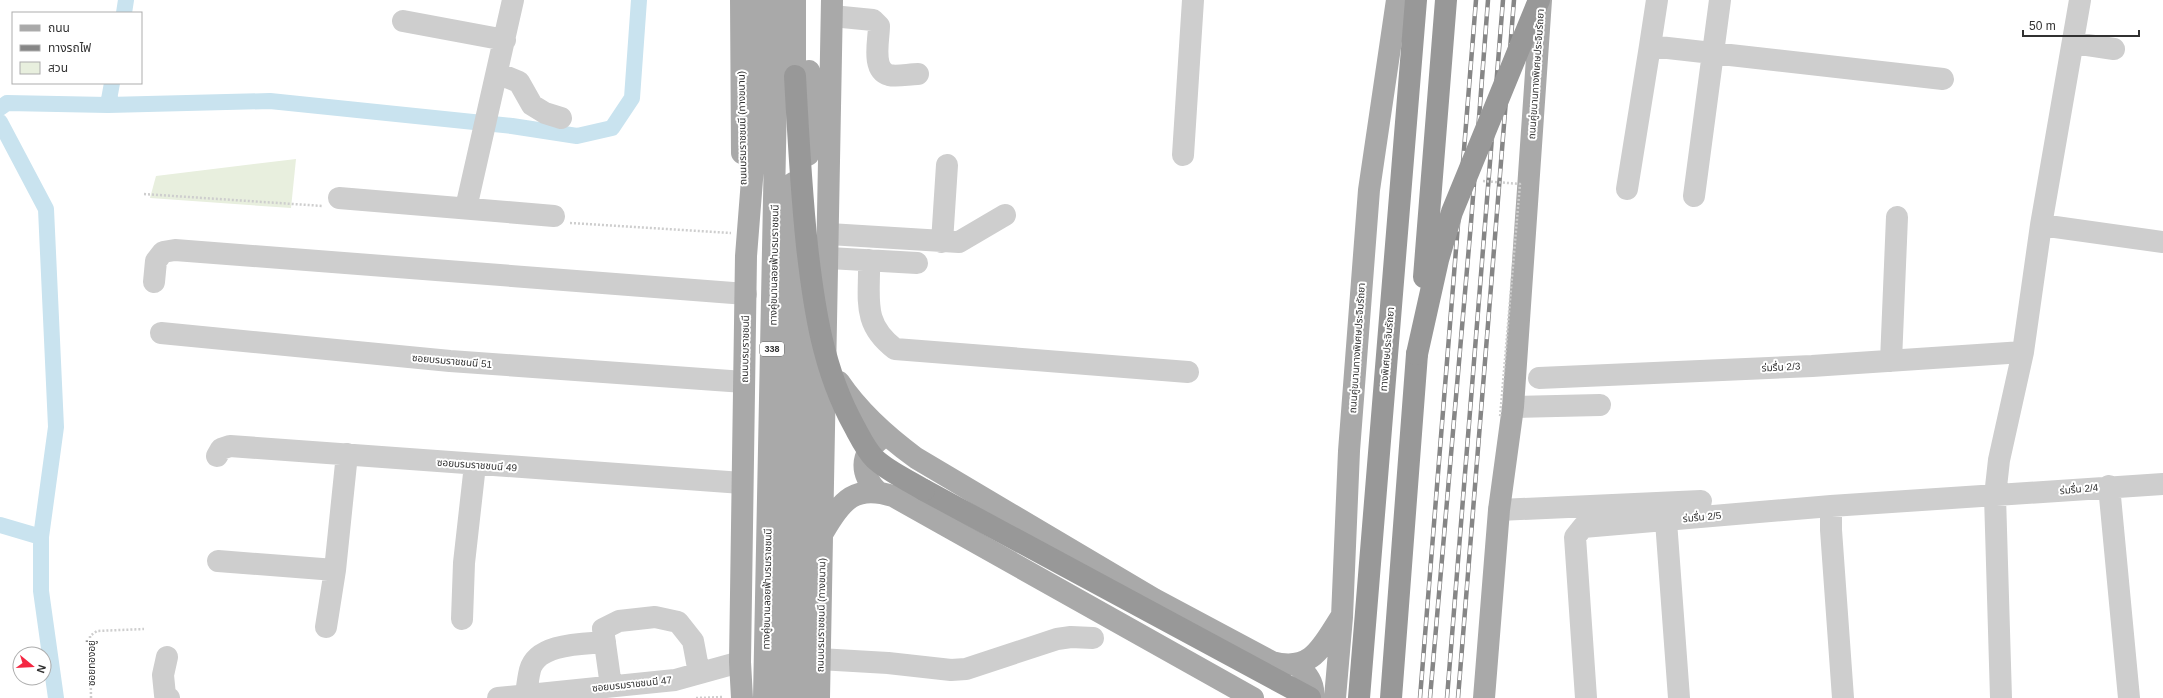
<svg xmlns="http://www.w3.org/2000/svg" width="2163" height="698" viewBox="0 0 2163 698" font-family="Arial,'Noto Sans Thai',sans-serif">
<style>
.green{fill:#e8efde}
.lines{fill:none;stroke-linecap:round;stroke-linejoin:round}
.canal{stroke:#c9e3ef;stroke-width:16}
.path{stroke:#cecece;stroke-width:2.5;stroke-dasharray:2 2;stroke-linecap:butt}
.minor{stroke:#cecece;stroke-width:22}
.major{stroke:#a9a9a9;stroke-width:22}
.highway{stroke:#989898;stroke-width:22}
.rail-casing{stroke:#868686;stroke-width:4.5}
.rail{stroke:#fff;stroke-width:3;stroke-dasharray:9;stroke-linecap:butt}
.path-bridge{stroke:#cecece;stroke-width:2.5;stroke-dasharray:2 2;stroke-linecap:butt}
.highway-bridge{stroke:#989898;stroke-width:22}
.labels{text-anchor:middle;dominant-baseline:central;stroke-width:4;stroke-linejoin:round;paint-order:stroke}
.shield{fill:#fff;stroke:#6f6f6f;stroke-width:1}
.shield-label{font-size:9px;font-weight:bold;fill:#313131}
.street-label{font-size:10px;fill:#313131;stroke:#fff}
</style>
<rect width="100%" height="100%" fill="#fff"/>
<path class="green" d="M296,159L291,208L150,198L156,176Z"/>
<g class="lines">
<path class="canal" d="M124,13L126,0
M108,105L112,83
M0,108L7,103L108,105L270,101L512,126L577,136L612,128L632,98L639,0
M0,122L46,209L56,427L41,537L0,525
M41,537V591L56,698"/>
<path class="path" d="M144,194L323,206
M570,223L731,233
M91,698L90,636L97,631L144,629
M696,698L723,697"/>
<path class="minor" d="M1657,0L1650,46L1943,79
M832,16L873,20L879,26C879,40 871,70 889,75C897,77 909,74 918,74
M403,21L505,40
M2074,43L2114,49
M497,73L519,82L532,105L545,113L561,118
M1183,155L1193,0
M1627,189L1650,46
M1694,196L1720,0
M339,198L554,216
M466,208L513,0
M2041,225L2163,242
M829,234L959,242L1005,215
M942,242L947,165
M829,258L917,263
M869,260C870,299 861,323 895,349L1188,372
M154,282L156,261L163,252L175,250L746,294
M161,333L450,361L744,382
M1891,361L1897,217
M1539,378L1812,366L2023,352
M1513,407L1600,405
M217,456L221,449L230,446L742,483
M2109,486L2129,698
M1831,506V530L1843,698
M1499,510L1701,501
M1666,521L1679,698
M218,561L335,570L347,454
M462,619L464,563L475,465
M326,627L335,570
M167,657L163,675L165,695L169,698
M819,659L888,663L951,670L966,669L1057,639L1071,637L1093,638
M611,686L603,629L619,621L655,617L678,622L693,641L699,673
M526,695C527,687 528,678 530,670C537,643 583,644 605,642
M498,698L675,680L740,662
M1586,698L1575,537L1583,527L1831,506L2163,484
M2001,698L1995,496L1999,460L2023,352L2041,225L2080,0"/>
<path class="major" d="M741,0L742,153
M795,95V0
M808,155L809,71
M839,382C860,413 886,436 916,458L1154,599L1272,662C1312,673 1322,646 1341,617
M877,491C860,474 860,455 879,440
M824,531C842,500 855,484 893,496L1253,698
M1297,665C1307,674 1315,683 1313,698
M742,698L740,662L746,256L757,116L760,0
M764,698L778,0
M783,698L793,183
M802,698L807,289
M819,698L832,0
M1335,698L1342,617L1349,451L1369,190L1397,0
M1484,698L1499,510L1513,407L1541,0"/>
<path class="highway" d="M924,490L1310,698
M1391,698L1417,354"/>
<defs>
<path id="rail" d="M1420,698L1476,0
M1430,698L1471,223L1488,0
M1447,698L1503,0
M1458,698L1514,0"/>
</defs>
<use href="#rail" class="rail-casing"/>
<use href="#rail" class="rail"/>
<path class="path-bridge" d="M1483,181L1520,184L1500,417"/>
<path class="highway-bridge" d="M795,76C798,133 801,189 807,246C814,308 823,370 854,426C860,437 866,450 875,459C889,472 908,480 924,490
M1424,277L1446,0
M1417,354L1438,260L1452,212L1539,0
M1359,698L1416,0"/>
</g>
<g class="labels">
<rect class="shield" x="760" y="342" width="24" height="14" rx="3"/>
<g class="shield-label">
<text x="772" y="349">338</text>
</g>
<g class="street-label">
<text transform="translate(1536 74) rotate(-86)">ถนนคู่ขนานทางพิเศษประจิมรัถยา</text>
<text transform="translate(742 128) rotate(-91)">ถนนบรมราชชนนี (ทางขนาน)</text>
<text transform="translate(774 265) rotate(-89)">ทางคู่ขนานลอยฟ้าบรมราชชนนี</text>
<text transform="translate(1357 348) rotate(-86)">ถนนคู่ขนานทางพิเศษประจิมรัถยา</text>
<text transform="translate(745 349) rotate(-89)">ถนนบรมราชชนนี</text>
<text transform="translate(1387 349) rotate(-85)">ทางพิเศษประจิมรัถยา</text>
<text transform="translate(452 361) rotate(5)">ซอยบรมราชชนนี 51</text>
<text transform="translate(1781 367) rotate(-3)">ร่มรื่น 2/3</text>
<text transform="translate(477 465) rotate(4)">ซอยบรมราชชนนี 49</text>
<text transform="translate(2079 489) rotate(-5)">ร่มรื่น 2/4</text>
<text transform="translate(1702 517) rotate(-5)">ร่มรื่น 2/5</text>
<text transform="translate(767 589) rotate(-89)">ทางคู่ขนานลอยฟ้าบรมราชชนนี</text>
<text transform="translate(821 615) rotate(-89)">ถนนบรมราชชนนี (ทางขนาน)</text>
<text transform="translate(91 663) rotate(-90)">ซอยทองอยู่</text>
<text transform="translate(632 684) rotate(-6)">ซอยบรมราชชนนี 47</text>
</g>
</g>
<rect x="12" y="12" width="130" height="72" fill="#ffffff" stroke="#adadad"/>
<rect x="20" y="25" width="20" height="6" fill="#a9a9a9" stroke="#adadad"/>
<text x="48" y="32" font-size="12" fill="#313131">ถนน</text>
<rect x="20" y="45" width="20" height="6" fill="#868686" stroke="#adadad"/>
<text x="48" y="52" font-size="12" fill="#313131">ทางรถไฟ</text>
<rect x="20" y="62" width="20" height="12" fill="#e8efde" stroke="#adadad"/>
<text x="48" y="72" font-size="12" fill="#313131">สวน</text>
<g transform="translate(32 666) rotate(108)"><circle r="19" fill="#ffffff" stroke="#adadad"/>
<path d="M0-3L7 15L0 10L-7 15Z" fill="#f42742"/>
<text y="-6" font-size="11" font-weight="bold" text-anchor="middle" fill="#313131">N</text>
</g>
<path d="M2023 30v6h116v-6" fill="none" stroke="#313131" stroke-width="2"/>
<text x="2029" y="30" font-size="12" fill="#313131" stroke="#ffffff" stroke-width="3" paint-order="stroke">50 m</text>
</svg>
